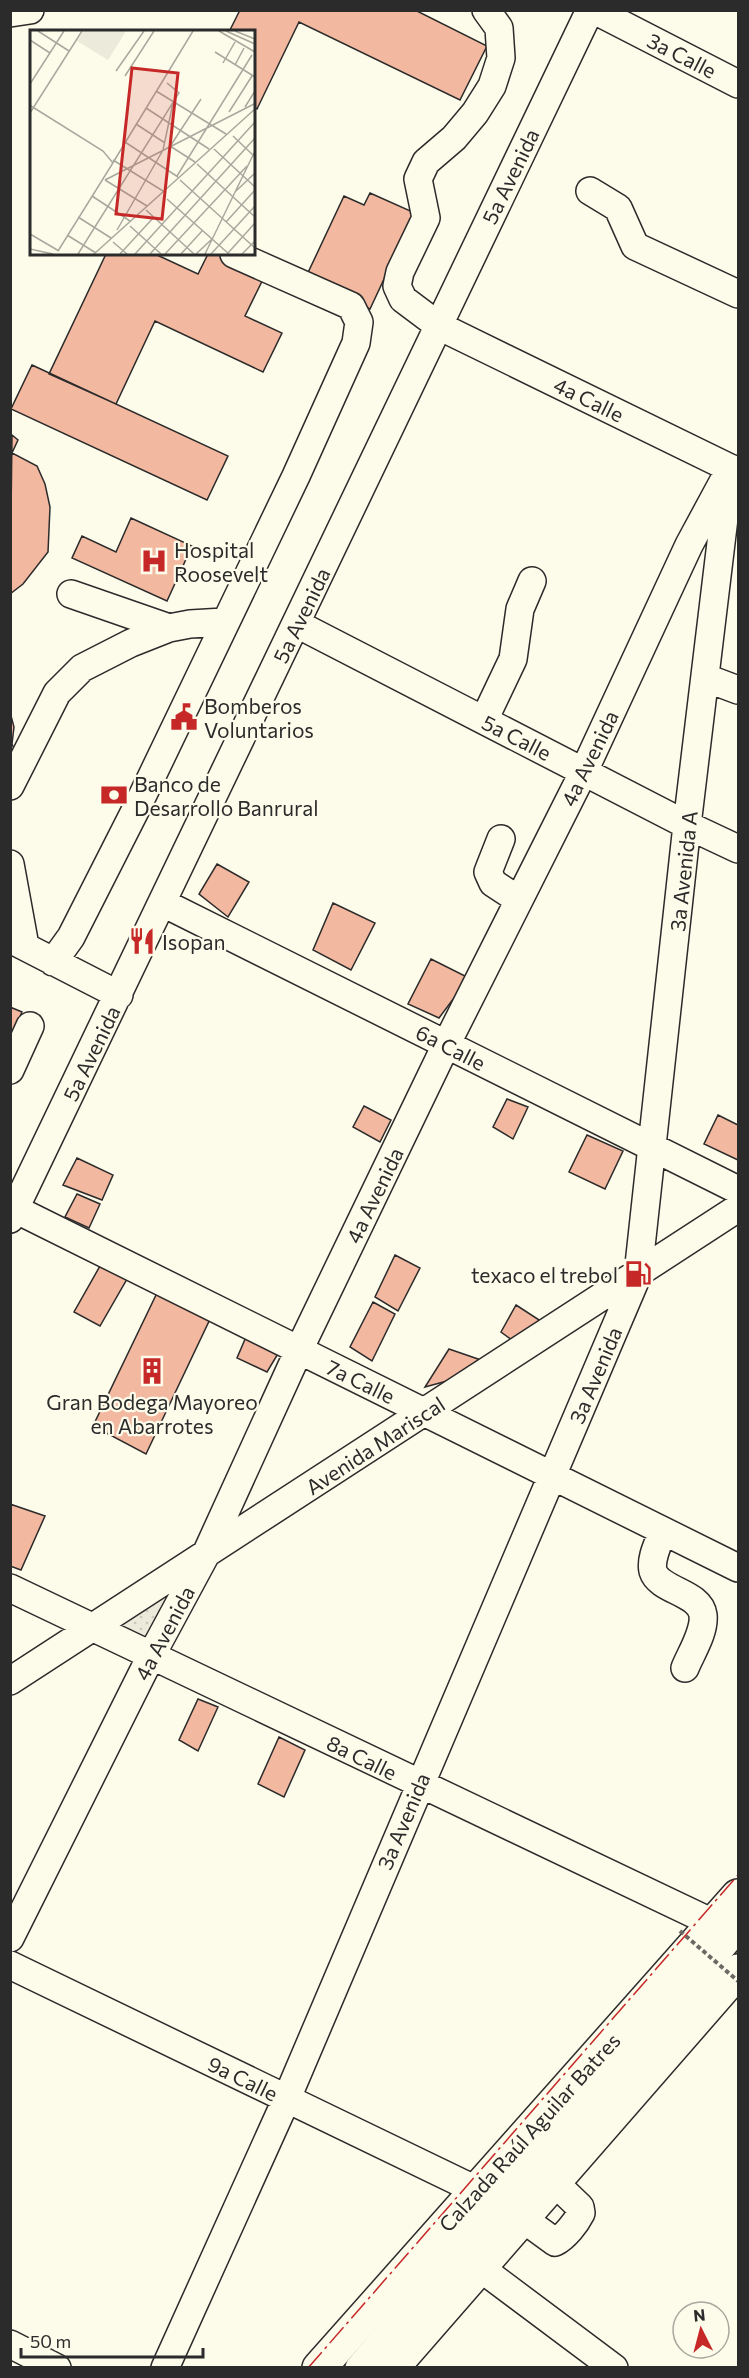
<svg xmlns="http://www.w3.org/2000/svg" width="749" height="2378" viewBox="0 0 749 2378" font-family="Commissioner,sans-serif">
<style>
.park{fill:url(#park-dots);stroke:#74746e;stroke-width:1.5}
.building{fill:#f2b8a0;stroke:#2b2b2b;stroke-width:1.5}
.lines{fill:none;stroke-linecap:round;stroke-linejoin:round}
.minor-casing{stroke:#2b2b2b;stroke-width:30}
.highway-casing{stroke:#2b2b2b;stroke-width:36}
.minor{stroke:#fdfbea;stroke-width:27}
.highway{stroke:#fdfbea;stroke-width:33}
.path-bridge{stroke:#6a6964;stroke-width:4;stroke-dasharray:4.5 3;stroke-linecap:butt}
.power{stroke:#c62828;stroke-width:1.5;stroke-dasharray:21 4.5 3 4.5;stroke-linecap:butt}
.labels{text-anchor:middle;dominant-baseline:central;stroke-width:4.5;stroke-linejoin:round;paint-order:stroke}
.street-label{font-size:21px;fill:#2b2b2b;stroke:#fdfbea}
.poi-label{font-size:21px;fill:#2b2b2b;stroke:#fdfbea;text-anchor:start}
.inset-road{fill:none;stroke:#a9a89e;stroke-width:1.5}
.view{fill:#c62828;fill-opacity:0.15;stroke:#c62828;stroke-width:3}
.inset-edge{fill:none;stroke:#2b2b2b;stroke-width:3}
</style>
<defs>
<pattern id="park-dots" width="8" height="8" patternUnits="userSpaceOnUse" patternTransform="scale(1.5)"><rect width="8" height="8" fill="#ecebdb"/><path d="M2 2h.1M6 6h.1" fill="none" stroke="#cbcabc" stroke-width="1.8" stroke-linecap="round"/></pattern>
</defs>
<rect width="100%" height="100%" fill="#fdfbea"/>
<path class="park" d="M180,1569L149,1649L100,1621Z"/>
<path class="building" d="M240,10H415L487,46L460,100L299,22L257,109L254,107V32H229Z
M370,193L415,213L370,309L305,279L344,196L364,205Z
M106,254H155L198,274L208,254H229L267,271L245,316L282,333L263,372L155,321L116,404L49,374Z
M32,365L228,456L207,500L11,409Z
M12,435L18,440L12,453L37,466L45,484L50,507L48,552L23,584L10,594Z
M131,518L192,546L167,601L72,558L82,536L116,552Z
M10,712L14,727L12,744L17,755L10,767Z
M217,864L249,882L228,917L199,894Z
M333,903L375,923L351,970L313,950Z
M431,959L469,978L439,1018L408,1004Z
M10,1007L22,1012L10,1039Z
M507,1099L528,1107L513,1139L493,1127Z
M364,1106L391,1120L380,1142L353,1127Z
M718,1115L738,1125V1160L704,1144Z
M587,1135L623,1151L605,1189L569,1172Z
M77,1158L113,1175L102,1200L63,1185Z
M77,1194L100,1204L89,1228L65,1217Z
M395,1255L420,1268L398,1311L375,1297Z
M100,1266L127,1279L100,1326L74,1312Z
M157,1293L211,1317L146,1454L93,1426Z
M373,1302L395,1314L372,1361L350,1347Z
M516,1305L550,1327L520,1346L501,1332Z
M246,1337L279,1352L267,1372L237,1358Z
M449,1349L478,1359L469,1375L425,1387Z
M10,1504L45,1516L21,1570L10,1566Z
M198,1699L218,1707L198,1751L179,1740Z
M279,1737L305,1750L284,1797L258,1784Z"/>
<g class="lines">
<defs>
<path id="minor" d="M486,10L499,28L501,58L492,86L475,113L454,138L426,162L418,179L426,218L400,272L397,286L403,299L439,326L738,472
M594,10L738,84
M10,13L30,10
M590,191L618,208L635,246L738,294
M71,594L169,628
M297,624L687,825L738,849
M706,678L738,690
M484,720L513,659L520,609L532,581
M10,786L57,693L82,668L131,643L169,628L190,624L224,622
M501,839L488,872L493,883L519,900
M10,864L25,946
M163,903L738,1190
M10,939L119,995
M53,962L71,937L138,805L296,476L356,343L359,322L351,306L234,254
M10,1070L30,1026
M15,1209L738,1568
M10,1219L590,10
M663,1531C659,1542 650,1558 653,1571C659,1591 700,1592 703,1615C705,1632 691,1653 685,1668
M10,1588L715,1924
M10,1681L738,1208
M10,1938L151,1656L206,1554L299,1350L446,1045L584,771L689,545L723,482
M10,1965L476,2190
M522,2218L555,2242C565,2237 576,2223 581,2213L580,2207L554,2182
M479,2267L614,2368
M10,2344L57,2368
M165,2368L287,2098L638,1274L687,825L730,468
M359,2368L738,1928"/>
<path id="highway" d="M319,2368L738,1896
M392,2368L738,1971"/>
</defs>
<use href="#minor" class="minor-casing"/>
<use href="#highway" class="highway-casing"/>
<use href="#minor" class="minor"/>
<use href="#highway" class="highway"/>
<path class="path-bridge" d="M680,1931L738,1981"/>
<path class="power" d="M308,2368L738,1875"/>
</g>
<defs>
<symbol id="hospital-bare" viewBox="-9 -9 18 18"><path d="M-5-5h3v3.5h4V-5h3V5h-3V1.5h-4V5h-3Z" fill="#c62828" stroke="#fdfbea" stroke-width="2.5" paint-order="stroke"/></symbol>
<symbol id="civic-bare" viewBox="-9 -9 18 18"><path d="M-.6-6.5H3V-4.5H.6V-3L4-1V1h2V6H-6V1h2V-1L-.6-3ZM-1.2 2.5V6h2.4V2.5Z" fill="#c62828" stroke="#fdfbea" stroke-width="2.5" paint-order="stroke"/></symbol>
<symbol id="bank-bare" viewBox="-9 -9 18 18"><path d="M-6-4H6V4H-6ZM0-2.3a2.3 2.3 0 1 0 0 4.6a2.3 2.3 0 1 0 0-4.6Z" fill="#c62828" stroke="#fdfbea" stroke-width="2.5" paint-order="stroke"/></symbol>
<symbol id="restaurant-bare" viewBox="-9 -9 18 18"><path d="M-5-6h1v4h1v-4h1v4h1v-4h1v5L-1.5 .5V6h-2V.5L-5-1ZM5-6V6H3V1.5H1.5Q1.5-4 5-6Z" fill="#c62828" stroke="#fdfbea" stroke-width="2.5" paint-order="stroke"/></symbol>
<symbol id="fuel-bare" viewBox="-9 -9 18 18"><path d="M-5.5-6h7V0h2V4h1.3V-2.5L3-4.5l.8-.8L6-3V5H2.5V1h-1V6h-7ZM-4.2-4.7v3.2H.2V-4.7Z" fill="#c62828" stroke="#fdfbea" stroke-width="2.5" paint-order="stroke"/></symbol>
<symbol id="building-bare" viewBox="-9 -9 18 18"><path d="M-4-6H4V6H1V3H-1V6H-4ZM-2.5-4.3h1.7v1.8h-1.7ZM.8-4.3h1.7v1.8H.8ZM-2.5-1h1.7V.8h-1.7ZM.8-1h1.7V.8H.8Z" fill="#c62828" stroke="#fdfbea" stroke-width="2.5" paint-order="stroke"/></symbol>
</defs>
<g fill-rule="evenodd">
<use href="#hospital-bare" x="135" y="542" width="38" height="38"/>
<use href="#civic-bare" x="165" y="698" width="38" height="38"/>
<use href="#bank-bare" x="95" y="776" width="38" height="38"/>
<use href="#restaurant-bare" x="123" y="922" width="38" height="38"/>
<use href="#fuel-bare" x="619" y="1255" width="38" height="38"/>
<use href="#building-bare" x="133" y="1352" width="38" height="38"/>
</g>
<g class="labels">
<g class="street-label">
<text transform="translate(682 55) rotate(27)">3a Calle</text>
<text transform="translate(510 176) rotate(-64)">5a Avenida</text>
<text transform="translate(589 399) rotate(26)">4a Calle</text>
<text transform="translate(301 615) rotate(-64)">5a Avenida</text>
<text transform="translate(517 737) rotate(27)">5a Calle</text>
<text transform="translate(589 758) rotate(-64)">4a Avenida</text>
<text transform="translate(683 871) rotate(-84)">3a Avenida A</text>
<text transform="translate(451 1047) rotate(27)">6a Calle</text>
<text transform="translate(91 1053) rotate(-64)">5a Avenida</text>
<text transform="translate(374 1195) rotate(-64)">4a Avenida</text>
<text transform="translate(595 1375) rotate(-67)">3a Avenida</text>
<text transform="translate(361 1381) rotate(26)">7a Calle</text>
<text transform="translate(375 1445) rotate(-33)">Avenida Mariscal</text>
<text transform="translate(164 1633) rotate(-62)">4a Avenida</text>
<text transform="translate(362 1757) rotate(26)">8a Calle</text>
<text transform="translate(403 1821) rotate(-67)">3a Avenida</text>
<text transform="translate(243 2078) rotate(26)">9a Calle</text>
<text transform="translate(529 2132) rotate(-48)">Calzada Raúl Aguilar Batres</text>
</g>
<g class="poi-label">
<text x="174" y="549">Hospital<tspan x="174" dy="24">Roosevelt</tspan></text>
<text x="204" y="705">Bomberos<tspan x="204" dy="24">Voluntarios</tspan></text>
<text x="134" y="783">Banco de<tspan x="134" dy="24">Desarrollo Banrural</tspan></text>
<text x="162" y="941">Isopan</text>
<text x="618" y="1274" text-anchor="end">texaco el trebol</text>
<text x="152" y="1401" text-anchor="middle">Gran Bodega Mayoreo<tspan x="152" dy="24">en Abarrotes</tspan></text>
</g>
</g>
<g transform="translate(30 30)">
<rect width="225" height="225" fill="#fdfbea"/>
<path d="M54,1H96L78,30L47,11Z" fill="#ecebdb"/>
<path class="inset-road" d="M8,1L39,21M189,1L225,22M196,1L225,14M205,1L225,9M0,10L20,23M185,22L225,47M193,33L205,12M205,35L214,18M86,41L114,1M95,46L124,1M0,54L34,1M126,61L196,104M1,76L73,121L83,133M215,77L225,61M116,78L179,119M199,82L222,46M0,83L52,1M106,94L135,113M203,106L225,127M95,112L148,147M141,115L171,69M140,116L165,132M184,119L225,157M83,130L133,161M167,134L225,187M81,136L163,1M147,146L222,25M75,150L224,74M75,150L117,176M150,150L225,218M206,161L225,143M62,166L100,191M137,169L182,209L166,224M116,180L164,224M48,187L81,208M196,192L225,160M100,196L131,224M87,200L133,120L143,73M0,204L29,221M37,205L66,223M182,209L199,224M83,212L97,224M0,219L23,224M28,221L81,136M198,223L225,193M48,224L149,63L137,53M64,224L225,79M90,224L124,187M105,224L225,92M120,224L225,108M135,224L217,136M151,224L172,201M175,224L225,121M181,224L225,176M212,224L225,211"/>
<path class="view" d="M102,38L148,43L132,189L86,184Z"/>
<rect width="225" height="225" class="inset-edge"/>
</g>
<rect width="749" height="2378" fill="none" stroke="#2b2b2b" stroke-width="24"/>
<g transform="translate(701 2330) rotate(354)"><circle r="28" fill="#fdfbea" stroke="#a9a89e" stroke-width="1.5"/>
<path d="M0-4.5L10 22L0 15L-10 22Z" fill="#c62828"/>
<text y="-9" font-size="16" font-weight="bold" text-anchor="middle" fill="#2b2b2b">N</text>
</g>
<path d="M21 2348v9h182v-9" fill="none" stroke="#2b2b2b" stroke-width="3"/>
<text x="30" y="2348" font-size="18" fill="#2b2b2b" stroke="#fdfbea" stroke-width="4.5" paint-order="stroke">50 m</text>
</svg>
